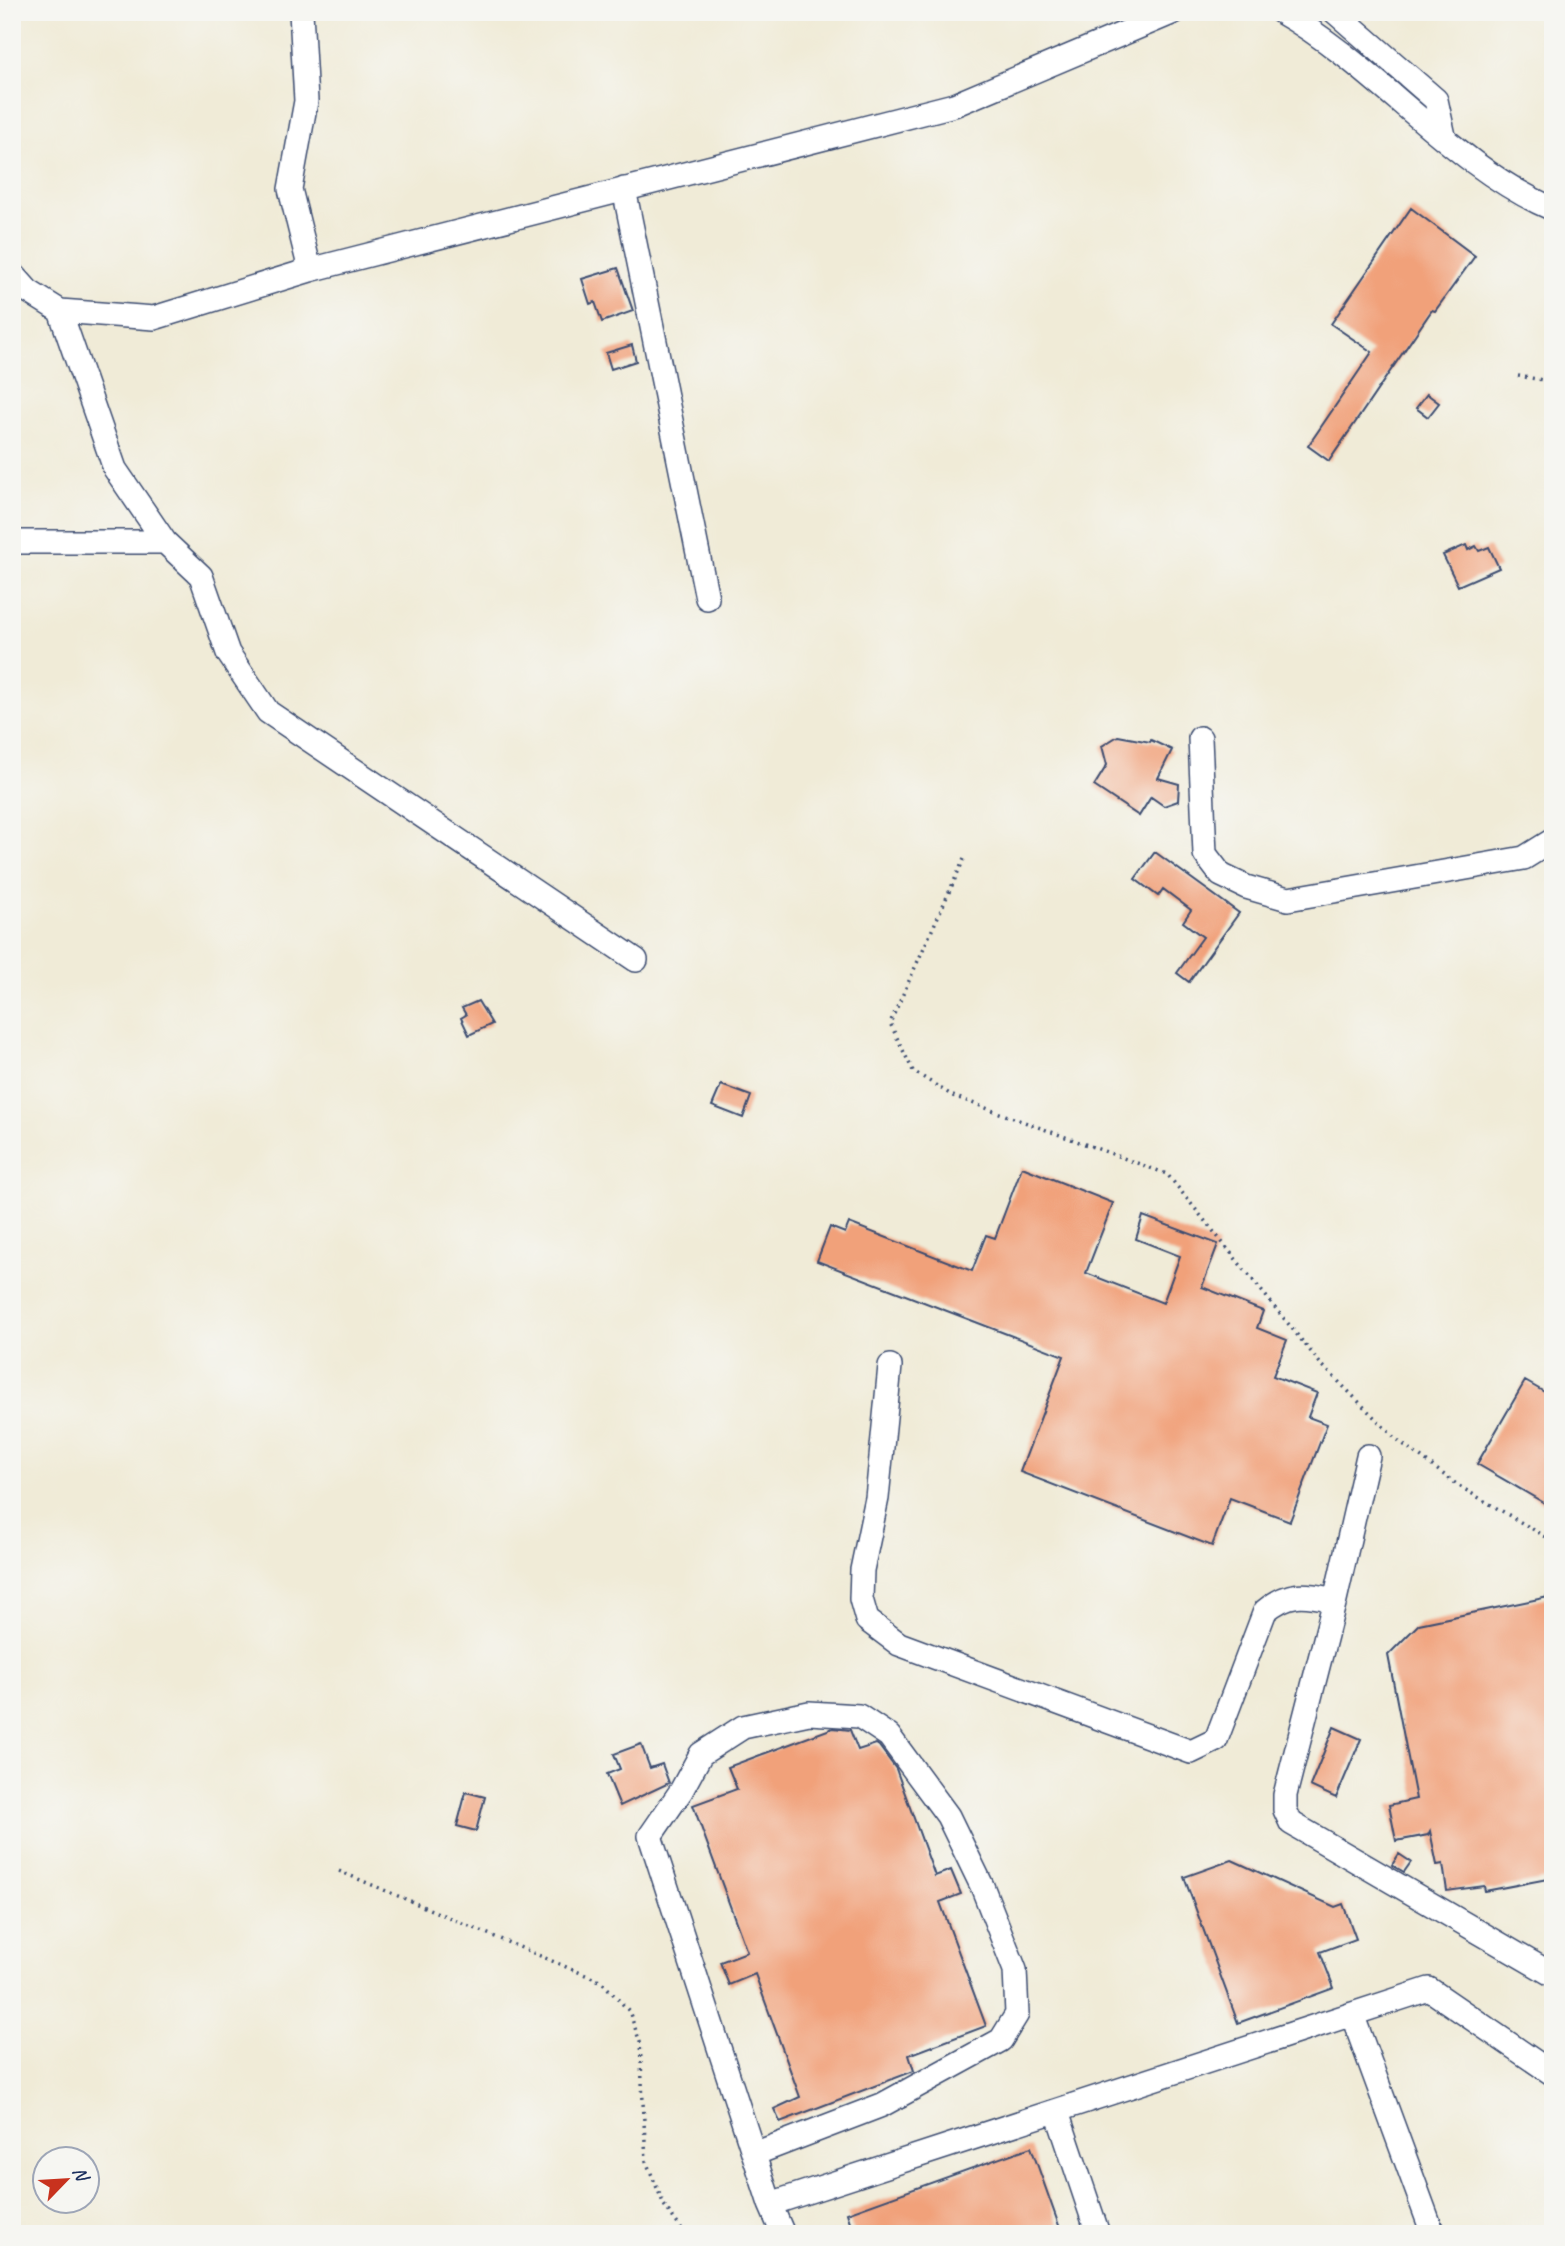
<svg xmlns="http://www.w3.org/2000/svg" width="1565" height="2246" viewBox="0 0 1565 2246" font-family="Caveat,sans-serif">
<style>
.building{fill:#f1a17a}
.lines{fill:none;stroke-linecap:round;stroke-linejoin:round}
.minor-casing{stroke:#3b4b70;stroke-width:26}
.path{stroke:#3b4b70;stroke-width:3.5;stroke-dasharray:2 5;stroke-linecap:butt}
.minor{stroke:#fff;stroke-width:23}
</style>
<rect width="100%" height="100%" fill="#f6f6f2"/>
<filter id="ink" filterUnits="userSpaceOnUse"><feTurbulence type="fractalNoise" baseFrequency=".0143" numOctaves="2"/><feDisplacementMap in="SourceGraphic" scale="14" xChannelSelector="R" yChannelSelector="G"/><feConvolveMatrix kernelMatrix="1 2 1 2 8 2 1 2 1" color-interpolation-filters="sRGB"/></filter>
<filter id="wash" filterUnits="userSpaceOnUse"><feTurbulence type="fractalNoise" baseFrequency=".00686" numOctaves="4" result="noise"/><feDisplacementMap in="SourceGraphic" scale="28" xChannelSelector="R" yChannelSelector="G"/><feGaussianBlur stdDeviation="1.57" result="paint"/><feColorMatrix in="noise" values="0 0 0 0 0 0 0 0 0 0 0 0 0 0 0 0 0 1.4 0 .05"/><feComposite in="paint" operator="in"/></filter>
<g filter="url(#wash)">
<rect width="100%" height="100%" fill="#f0ebd7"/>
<g id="blocks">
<path class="building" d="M1411,208L1475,256L1435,311L1432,310L1329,461L1308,446L1372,352L1331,324Z
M618,268L633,311L602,322L595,302L590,304L582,279Z
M632,345L636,361L611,369L606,353Z
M1427,394L1439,403L1428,417L1416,408Z
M1466,545L1468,550L1476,546L1479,551L1489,547L1499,568L1458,586L1443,555Z
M1118,736L1150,742L1151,740L1172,750L1158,778L1179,784L1178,801L1164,806L1151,797L1139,816L1094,786L1107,765L1102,746Z
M1155,852L1239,913L1189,982L1177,973L1203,937L1183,922L1191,910L1163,889L1158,896L1135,879Z
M478,1001L492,1024L469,1035L461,1018L466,1015L462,1008Z
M721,1085L751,1096L743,1118L712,1106Z
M1022,1167L1113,1203L1086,1273L1163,1303L1180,1256L1136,1239L1143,1216L1218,1244L1202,1287L1263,1311L1257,1328L1287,1340L1273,1376L1317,1393L1308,1417L1327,1424L1290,1521L1230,1498L1212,1546L1020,1472L1064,1356L817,1261L830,1227L845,1233L849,1223L972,1271L986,1235L995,1238Z
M1525,1381L1553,1397V1508L1477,1464Z
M1553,1596V1878L1485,1891L1484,1886L1447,1891L1443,1864L1437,1865L1430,1831L1428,1835L1396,1841L1389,1805L1416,1799L1388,1655L1419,1624Z
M1334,1727L1361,1739L1336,1798L1310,1786Z
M833,1728L850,1730L858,1750L876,1744L879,1746L896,1769L935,1876L951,1870L961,1894L940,1902L986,2026L909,2055L914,2071L780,2122L774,2109L800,2097L755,1974L729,1985L720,1962L747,1952L693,1805L737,1789L728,1767Z
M641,1744L650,1768L662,1764L669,1783L620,1806L607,1774L620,1769L614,1754Z
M466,1792L485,1797L476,1831L457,1826Z
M1399,1854L1411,1862L1404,1872L1392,1865Z
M1232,1860L1335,1907L1343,1904L1356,1939L1320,1952L1334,1988L1238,2023L1184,1877Z
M1031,2147L1062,2234H854L847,2213Z"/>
</g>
</g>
<g filter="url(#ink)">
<use href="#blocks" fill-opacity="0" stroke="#3b4b70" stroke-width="2"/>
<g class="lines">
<defs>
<path id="minor" d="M301,12L306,101L290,189L310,270
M1281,12C1377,66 1452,166 1553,209
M1335,12L1436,100L1444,136
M624,189L707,598
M12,273L28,291L60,311L154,318L310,270L954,105L1174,12
M60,311L115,469L165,542L201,576L228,653L268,712L636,960
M12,542H165
M1200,738L1205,854L1221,875L1246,887L1288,899L1524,858L1553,840
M890,1366L877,1498L862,1570L861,1599L867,1620L899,1644L1191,1752L1216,1740L1265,1611C1290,1590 1305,1594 1335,1600
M1368,1456L1335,1600L1285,1795V1810L1291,1823L1553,1975
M1352,2014L1433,2234
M1057,2112L1098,2234
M754,2154L882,2105L1001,2040L1017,2014L1015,1970L982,1886L948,1816L889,1736L859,1716L809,1713L743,1727L701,1754L681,1791L650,1836L770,2204L783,2234
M770,2204L1429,1989L1553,2074"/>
</defs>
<use href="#minor" class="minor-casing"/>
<path class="path" d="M1518,376L1543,380L1553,378
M964,859L890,1023L913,1071L953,1096L1167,1174L1320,1363L1395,1438L1459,1486L1553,1541
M339,1871L602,1982L629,2011L640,2042L646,2161L664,2205L685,2234"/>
<use href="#minor" class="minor"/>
</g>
</g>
<rect width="1565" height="2246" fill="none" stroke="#f6f6f2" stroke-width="42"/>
<g transform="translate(66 2180) rotate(65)"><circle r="33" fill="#f6f6f2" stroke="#9ea6b7" stroke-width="2"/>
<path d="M0-5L12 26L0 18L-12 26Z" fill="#c8321e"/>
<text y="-10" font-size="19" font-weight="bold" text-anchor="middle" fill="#1b2f5e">N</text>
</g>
</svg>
